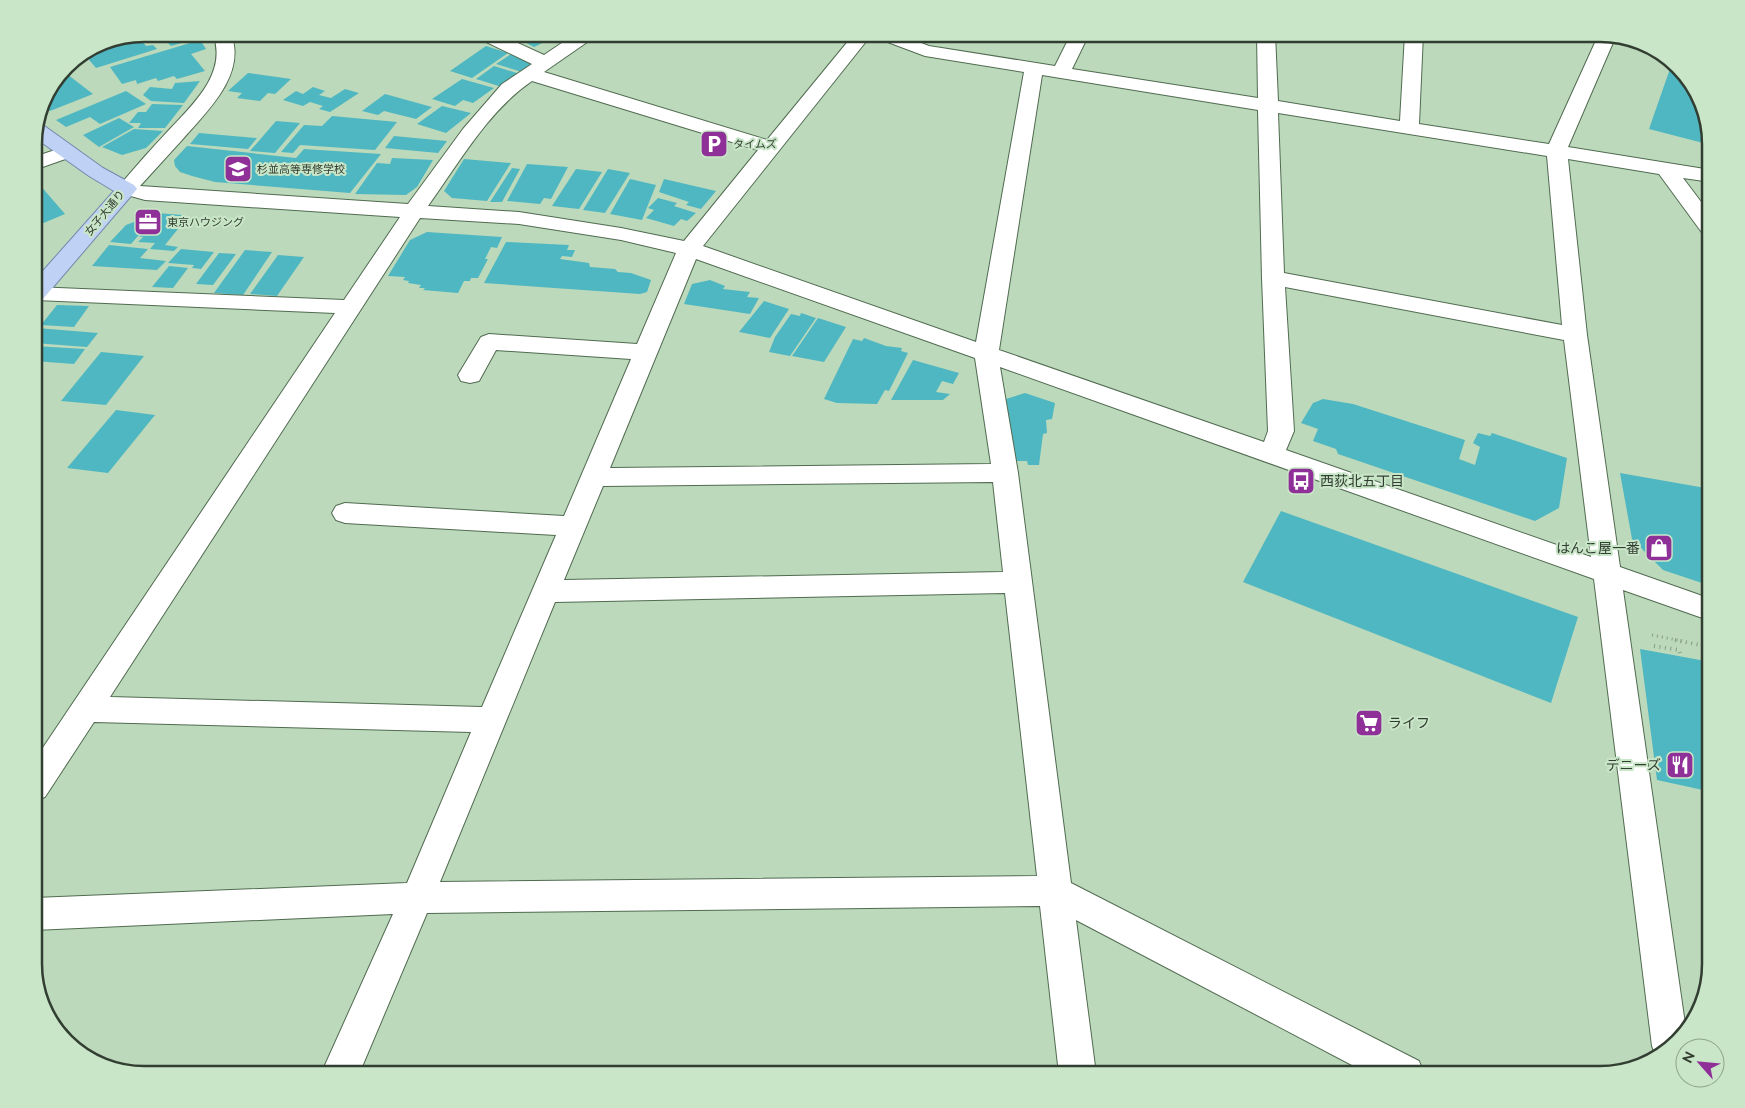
<svg xmlns="http://www.w3.org/2000/svg" width="1745" height="1108" viewBox="0 0 1745 1108" font-family="Raleway,'Noto Sans JP',sans-serif">
<style>
.building{fill:#4fb7c1}
.lines{fill:none;stroke-linecap:round;stroke-linejoin:round}
.minor-casing{stroke:#516b51;stroke-width:2}
.major-casing{stroke:#7389ad;stroke-width:2}
.path-far1{stroke:#859b84;stroke-width:3;stroke-dasharray:1 4;stroke-linecap:butt}
.path{stroke:#859b84;stroke-width:4;stroke-dasharray:1 4.5;stroke-linecap:butt}
.minor{fill:#fff;fill-rule:evenodd}
.major{fill:#bfd1f5;fill-rule:evenodd}
.labels{text-anchor:middle;dominant-baseline:central;stroke-width:4;stroke-linejoin:round;paint-order:stroke}
.far-poi-label{font-size:11px;fill:#333e32;stroke:#c9e7c8;text-anchor:start}
.far-street-label{font-size:11px;fill:#333e32;stroke:#c9e7c8}
.poi-label{font-size:14px;fill:#333e32;stroke:#c9e7c8;text-anchor:start}
.rim{fill:none;stroke:#333e32;stroke-width:2.5}
</style>
<rect width="100%" height="100%" fill="#bcd9bb"/>
<path class="building" d="M145,34H160L139,41L134,36Z
M194,34H201L203,37L171,46L167,42Z
M527,34H561L534,47L517,38Z
M131,37L137,43L143,42L146,46L153,45L157,49L96,68L84,54L103,42Z
M200,40L206,49L191,54L205,71L177,79L174,76L158,81L156,78L137,84L136,80L122,84L110,67Z
M486,46L508,53L472,78L450,71Z
M511,54L534,63L522,72L496,64Z
M1672,63L1697,90L1711,145L1649,129Z
M494,66L520,74L502,87L476,79Z
M63,71L93,94L50,111L45,106L42,107L45,96Z
M248,73L291,79L275,94L268,93L260,101L237,98L242,93L228,91Z
M462,79L494,88L473,103L463,100L455,106L432,99Z
M200,81L184,103L151,101L143,95L150,87L172,89L175,83Z
M313,87L325,91L319,95L331,98L345,89L359,93L330,112L319,109L323,106L310,102L303,106L283,100L296,91L303,94Z
M126,91L146,104L100,124L90,117L66,127L56,120Z
M385,94L432,107L416,119L384,111L378,115L362,111Z
M152,104L183,105L165,128H138L141,123H129L138,112H146Z
M442,106L471,113L446,133L417,124Z
M332,116L397,122L375,150L300,145L293,153L281,152L304,125L322,126Z
M119,118L134,127L99,147L83,135Z
M276,121L300,123L275,153L250,151Z
M134,129L163,131L146,148L122,155L102,147Z
M199,133L257,138L248,149L190,144Z
M394,136L447,141L438,153L385,148Z
M187,146L296,158L304,149L381,154L350,193L215,182L192,176L180,172L175,166L174,160Z
M392,158L433,160L417,187L406,195L355,194L377,163L390,164Z
M464,159L511,163L487,201L452,198L444,191Z
M527,164L568,167L551,199L544,198L540,204L507,201Z
M512,168L520,169L502,202H490Z
M576,169L602,172L579,209L552,206Z
M608,169L630,173L605,213L583,210Z
M630,179L656,185L642,220L610,214Z
M664,179L716,191L701,209L686,205L689,202L659,192Z
M39,184L65,214L34,227V186Z
M658,198L677,203L674,206L696,213L687,221L681,219L674,226L646,218L654,210L648,208Z
M157,213L182,215L171,229H178L165,245L178,247L174,251L150,249L155,243L138,242L143,237L138,236L131,244L110,242L126,225Z
M427,232L502,237L497,248L491,247L485,259H488L478,278H471L470,281H464L458,293L423,290L425,288H419L421,285L408,283L409,281L403,280L405,277L388,276L410,240Z
M506,242L569,245L567,250H575L572,257L562,256L560,259L589,263L590,267L615,269L618,272L631,273L651,280L647,292L640,294L484,283Z
M109,245L148,249L140,258L166,261L157,270L92,266Z
M181,249L214,252L201,269L192,268L194,265L168,263Z
M245,250L272,252L243,295L214,293Z
M219,253L236,254L213,285L196,284Z
M278,255L304,257L277,296L250,294Z
M169,266L188,268L173,288L152,287Z
M710,280L725,286L723,289L750,292L747,297L759,298L750,314L684,304L692,284Z
M764,301L789,309L770,338L739,332Z
M57,305L89,306L74,327L41,325Z
M801,313L816,318L790,356L769,352L775,337L791,314L800,316Z
M818,318L846,327L824,362L792,356Z
M37,328L98,333L87,347L34,343V332Z
M864,338L886,346L902,348L901,351L908,353L889,391L885,390L877,404L837,403L824,399L853,339L862,341Z
M34,346L85,349L74,364L34,361Z
M101,352L144,356L106,405L61,401Z
M913,360L959,373L953,384L942,381L936,392L950,394L943,400H891Z
M1025,393L1055,403L1052,419L1046,420L1047,433L1043,434L1039,465H1028L1027,461H1016L1006,399Z
M1323,399L1353,404L1465,440L1459,459L1475,465L1480,447L1473,443L1478,433L1490,436L1492,433L1567,458L1559,508L1535,521L1338,454L1336,449L1313,441L1318,429L1301,423L1313,403Z
M116,410L155,415L108,473L67,468Z
M1620,473L1711,489V586L1663,570L1632,539Z
M1281,511L1578,617L1551,703L1243,582Z
M1640,649L1711,662V780L1701,777L1703,790L1657,780Z
M1705,898L1711,900V963H1710Z"/>
<g class="lines">
<defs>
<path id="minor" d="M213,34H231C247,75 206,112 182,140C168,155 154,171 140,186L408,204L463,129L502,84L532,64L478,38L475,34H498L544,55L575,34H596L593,38L544,72L767,140L854,34H872L703,246L976,342L1024,72L925,56L877,38L874,34H898L929,46L1055,66L1071,34H1089L1072,69L1258,98L1257,34H1275L1278,101L1400,121L1405,34H1423L1419,124L1549,144L1598,36L1600,34L1615,38L1568,147L1711,170V182L1683,178L1711,215V235L1703,234L1659,174L1568,159L1587,335L1620,567L1711,599V621L1623,590L1686,1031L1657,1058L1652,1046L1594,579L1000,367L1018,473L1071,883L1419,1061L1424,1074H1369L1076,920L1096,1074H1059L1040,906L427,913L359,1074H321L393,914L34,930V898L407,883L471,732L94,722L45,797L34,801V761L335,313L36,300L34,299V287L344,300L400,217L145,200L120,193L117,189L120,185C136,166 152,148 169,130C193,104 228,73 213,34ZM1042,75L1258,110L1262,278L1268,431L1264,442L999,350ZM532,81L758,150L684,241L621,228L519,212L428,206C459,163 488,111 532,81ZM1278,113L1547,156L1562,325L1284,273ZM420,218L519,224L621,240L676,253L637,344L489,334L481,337L458,375L461,381L470,383L479,381L496,350L631,359L564,516L345,503L336,506L332,513L336,520L345,523L556,535L482,707L110,697ZM696,259L975,358L991,464L610,468ZM1285,287L1564,340L1591,557L1286,450L1294,431ZM993,482L1003,572L564,580L603,486ZM1005,593L1037,876L440,882L555,602Z
M67,146L74,148L77,152L74,156L34,170V157Z"/>
<path id="major" d="M38,124L43,125L103,168L134,185L137,189L42,300L34,302V281L114,191L89,176L34,137Z"/>
</defs>
<use href="#minor" class="minor-casing"/>
<use href="#major" class="major-casing"/>
<path class="path-far1" d="M1652,635L1682,641"/>
<path class="path" d="M1675,640L1711,647
M1654,646L1679,650L1681,657"/>
<use href="#minor" class="minor"/>
<use href="#major" class="major"/>
</g>
<defs>
<symbol id="parking-square" viewBox="-11 -11 22 22"><rect x="-9" y="-9" width="18" height="18" rx="4" fill="#8f2f98" stroke="#c9e7c8"/><path d="M-3.5-5.5H1a3.5 3.5 0 0 1 0 7H-1V5.5H-3.5ZM-1-3.4V-.6H.8a1.4 1.4 0 0 0 0-2.8Z" fill="#fff"/></symbol>
<symbol id="school-square" viewBox="-11 -11 22 22"><rect x="-9" y="-9" width="18" height="18" rx="4" fill="#8f2f98" stroke="#c9e7c8"/><path d="M0-5L7-2L0 1L-7-2ZM-4 1L0 2.5L4 1V4Q0 6-4 4Z" fill="#fff"/></symbol>
<symbol id="office-square" viewBox="-11 -11 22 22"><rect x="-9" y="-9" width="18" height="18" rx="4" fill="#8f2f98" stroke="#c9e7c8"/><path d="M-6-3h4V-5.5h4V-3h4V5H-6ZM-1-4.5V-3h2v-1.5ZM-6 0V1H6V0Z" fill="#fff"/></symbol>
<symbol id="bus-square" viewBox="-11 -11 22 22"><rect x="-9" y="-9" width="18" height="18" rx="4" fill="#8f2f98" stroke="#c9e7c8"/><path d="M-5-6H5V4H4V6H2V4H-2V6H-4V4H-5ZM-3.5-4V0h7V-4ZM-3.5 1.2v1.5H-2V1.2ZM2 1.2v1.5H3.5V1.2Z" fill="#fff"/></symbol>
<symbol id="shop-square" viewBox="-11 -11 22 22"><rect x="-9" y="-9" width="18" height="18" rx="4" fill="#8f2f98" stroke="#c9e7c8"/><path d="M-5-2.5h2.3a2.7 3.5 0 0 1 5.4 0H5L5.5 6h-11ZM-1.5-2.5h3a1.5 2.3 0 0 0-3 0Z" fill="#fff"/></symbol>
<symbol id="supermarket-square" viewBox="-11 -11 22 22"><rect x="-9" y="-9" width="18" height="18" rx="4" fill="#8f2f98" stroke="#c9e7c8"/><path d="M-6-5.5h2.5l.6 2H6L4.5 2H-2.5L-4.4-4H-6ZM-1.5 3.2a1.3 1.3 0 1 0 .1 0ZM3 3.2a1.3 1.3 0 1 0 .1 0Z" fill="#fff"/></symbol>
<symbol id="restaurant-square" viewBox="-11 -11 22 22"><rect x="-9" y="-9" width="18" height="18" rx="4" fill="#8f2f98" stroke="#c9e7c8"/><path d="M-5-6h1v4h1v-4h1v4h1v-4h1v5L-1.5 .5V6h-2V.5L-5-1ZM5-6V6H3V1.5H1.5Q1.5-4 5-6Z" fill="#fff"/></symbol>
</defs>
<g fill-rule="evenodd">
<use href="#parking-square" x="698" y="128" width="32" height="32"/>
<use href="#school-square" x="222" y="153" width="32" height="32"/>
<use href="#office-square" x="132" y="206" width="32" height="32"/>
<use href="#bus-square" x="1285" y="465" width="32" height="32"/>
<use href="#shop-square" x="1643" y="532" width="32" height="32"/>
<use href="#supermarket-square" x="1353" y="707" width="32" height="32"/>
<use href="#restaurant-square" x="1664" y="749" width="32" height="32"/>
</g>
<g class="labels">
<g class="far-poi-label">
<text x="733" y="144">タイムズ</text>
<text x="257" y="169">杉並高等専修学校</text>
<text x="167" y="222">東京ハウジング</text>
</g>
<g class="far-street-label">
<text transform="translate(105 213) rotate(-50)">女子大通り</text>
</g>
<g class="poi-label">
<text x="1320" y="481">西荻北五丁目</text>
<text x="1640" y="548" text-anchor="end">はんこ屋一番</text>
<text x="1388" y="723">ライフ</text>
<text x="1661" y="765" text-anchor="end">デニーズ</text>
</g>
</g>
<path d="M0 0H1745V1108H0ZM144 42H1600A102 102 0 0 1 1702 144V964A102 102 0 0 1 1600 1066H144A102 102 0 0 1 42 964V144A102 102 0 0 1 144 42Z" fill="#c9e7c8" fill-rule="evenodd"/>
<path class="rim" d="M144 42H1600A102 102 0 0 1 1702 144V964A102 102 0 0 1 1600 1066H144A102 102 0 0 1 42 964V144A102 102 0 0 1 144 42Z"/>
<g transform="translate(1700 1063) rotate(297)"><circle r="24" fill="#c9e7c8" stroke="#8da38c"/>
<path d="M0-4L9 19L0 12L-9 19Z" fill="#8f2f98"/>
<text y="-8" font-size="14" font-weight="bold" text-anchor="middle" fill="#333e32">N</text>
</g>
</svg>
